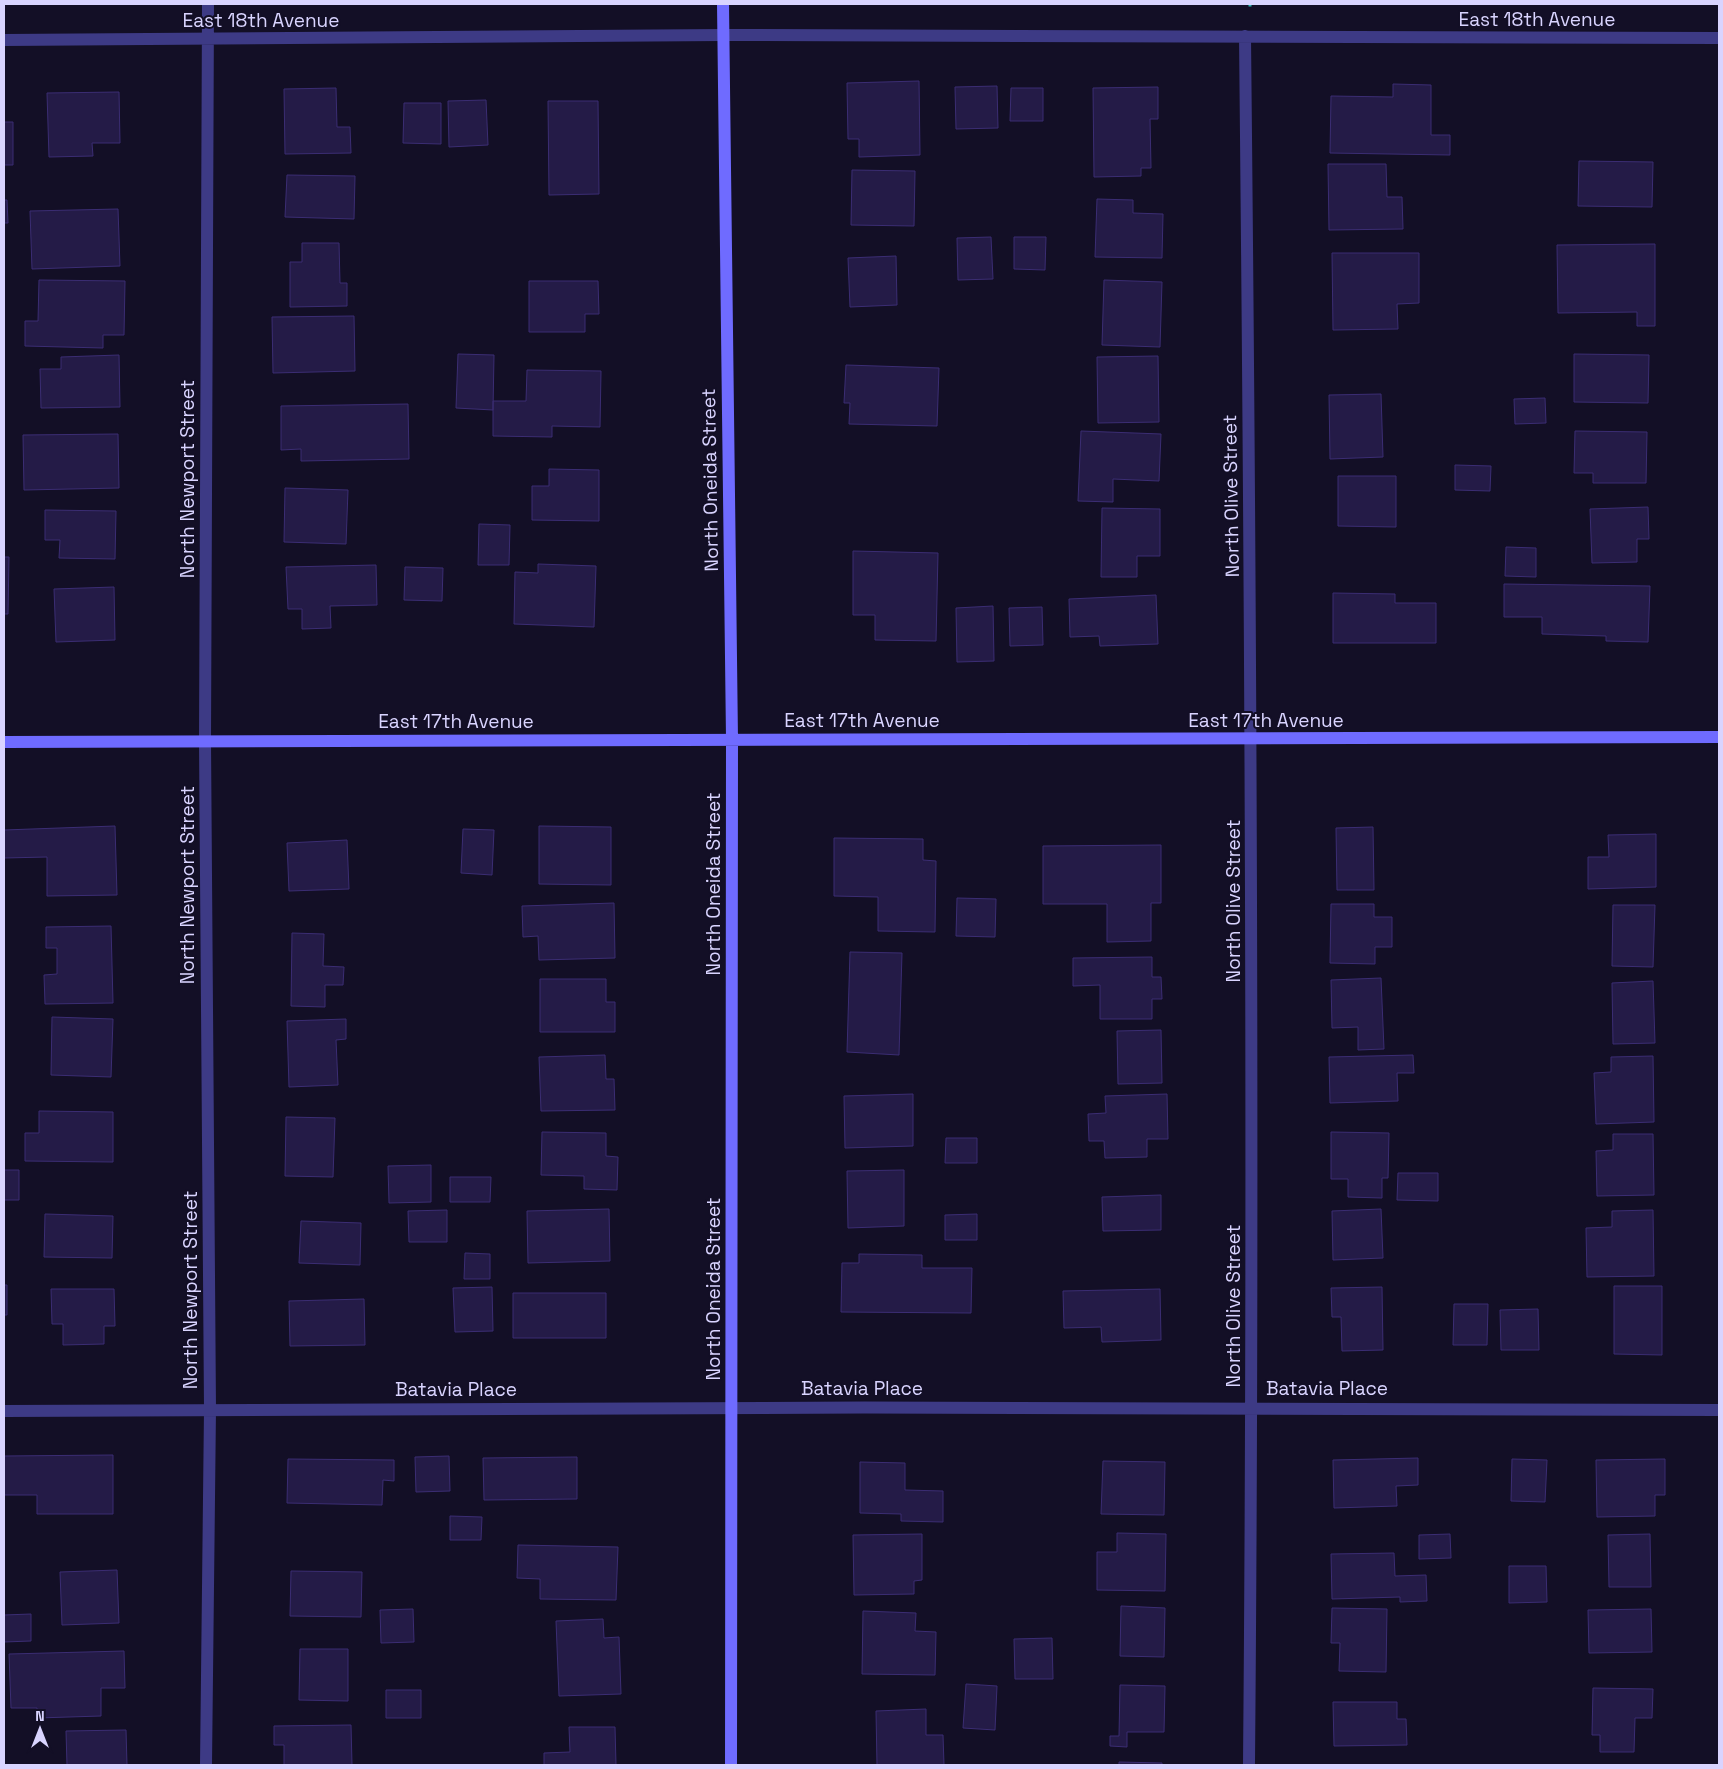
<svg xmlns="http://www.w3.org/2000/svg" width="1723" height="1769" viewBox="0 0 1723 1769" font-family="'Space Grotesk',sans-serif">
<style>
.building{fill:#241b47;stroke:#3b2d73}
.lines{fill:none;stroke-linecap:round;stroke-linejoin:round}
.path{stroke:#2fb8b0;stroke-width:3;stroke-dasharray:2.5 4;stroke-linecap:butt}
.street{stroke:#3d3a85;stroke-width:12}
.secondary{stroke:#6f6bff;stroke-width:12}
.labels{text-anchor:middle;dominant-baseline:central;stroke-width:4;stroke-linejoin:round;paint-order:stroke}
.street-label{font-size:19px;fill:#d9d4ff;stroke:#130f26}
</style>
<rect width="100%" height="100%" fill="#130f26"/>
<path class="building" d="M919,81L920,155L859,157V139H848L847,83Z
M1393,84L1431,85V135H1450V155L1330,153L1331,96L1393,97Z
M997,86L998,128L956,129L955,87Z
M1158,87V119H1150L1151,168H1141V176L1094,177L1093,88Z
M336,88L337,127H350L351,153L285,154L284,89Z
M1011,88H1043V121H1010Z
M119,92L120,143H92L93,156L49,157L47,93Z
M486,100L488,145L449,147L448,101Z
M548,101H598L599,194L549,195Z
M404,103H441V144L403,143Z
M4,122H13V165H4Z
M1579,161L1653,162L1652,207L1578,206Z
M1328,164H1386L1387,197H1402L1403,229L1329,230Z
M852,170L915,171L914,226L851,225Z
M287,175L355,176L354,219L285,217Z
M1097,199L1133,200V213L1163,214L1162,258L1095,257Z
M4,200H7L8,223H4Z
M118,209L120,266L32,269L30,211Z
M991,237L993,279L958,280L957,238Z
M1014,237H1046L1045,270L1014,269Z
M302,243H339L340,283H347V306L290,307V262H302Z
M1655,244V326H1637V312L1558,313L1557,245Z
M1332,253H1419V303L1397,304L1398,329L1333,330Z
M896,256L897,305L850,307L848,258Z
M39,280L125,281L124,335H103V348L25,346V321H38Z
M1104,280L1162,282L1160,347L1102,345Z
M529,281H598L599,314H585V332H529Z
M354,316L355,371L273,373L272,317Z
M458,354L494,355L493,410L456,408Z
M1574,354L1649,355L1648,403L1574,402Z
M119,355L120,407L41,408L40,369H61V357Z
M1158,356L1159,422L1098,423L1097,357Z
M846,365L939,368L937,426L849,424L850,403H844Z
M527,370L601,371L600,427L552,426V437L493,436V401H526Z
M1381,394L1383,457L1330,459L1329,395Z
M1545,398L1546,423L1515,424L1514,399Z
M408,404L409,459L301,461V449L281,450V406Z
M1081,431L1161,434L1159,481L1113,479V502L1078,501Z
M1575,431L1647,432L1646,483H1593V473H1574Z
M118,434L119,488L24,490L23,435Z
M1455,465L1491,466L1490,491L1455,490Z
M549,469L599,470V521L532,520V486H549Z
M1338,476H1396V527L1338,526Z
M285,488L348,490L346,544L284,542Z
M1648,507L1649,539H1637V562L1592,563L1590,509Z
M1102,508L1160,509V556H1137V577H1101Z
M45,510L116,511L115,559L59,558L60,540H45Z
M479,524L510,525L509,565H478Z
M1506,547L1536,548V577L1505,576Z
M853,551L938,553L936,641L875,640V615H853Z
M4,557H9L8,614H4Z
M538,564L596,566L594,627L514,624L515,572L538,573Z
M376,565L377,605L330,606L331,628L302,629V609H288L286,567Z
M405,567L443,568L442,601L404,600Z
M1504,584L1650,586L1648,642L1606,641V636L1542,634V617H1504Z
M114,587L115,640L56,642L54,589Z
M1333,593L1395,594V603H1436V643H1333Z
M1156,595L1158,644L1100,646L1099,636L1070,637L1069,599Z
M993,606L994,661L957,662L956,608Z
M1042,607L1043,645L1010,646L1009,608Z
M115,826L117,895L47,896V857L4,858V830Z
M539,826L611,827V885L539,884Z
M1373,827L1374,890H1337L1336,828Z
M463,829L494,830L492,875L461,873Z
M1656,834V887L1588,889V857H1609L1608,835Z
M834,838L923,839V860L936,861L935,932L878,931V897L834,896Z
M347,840L349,889L289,891L287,843Z
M1161,845V903H1151V941L1107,942V904H1043V846Z
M957,898L996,899L995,937L956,936Z
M614,903L615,958L539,960L538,936L523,937L522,906Z
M1331,904H1374V917H1392V947H1375V964L1330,963Z
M1613,905H1655L1653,967L1612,966Z
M111,926L113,1003L45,1004L44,975L57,974V948H46V927Z
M292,933L324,934L323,966L344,967L343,985H325V1007L291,1006Z
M850,952L902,953L899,1055L847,1052Z
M1152,957V977H1161L1162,999H1152V1019H1100V985L1073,986V958Z
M1381,978L1384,1049L1358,1050V1027L1332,1028L1331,980Z
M540,979H606V1002H615V1032H540Z
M1653,981L1655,1043L1613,1044L1612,983Z
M52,1017L113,1019L111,1077L51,1075Z
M346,1019V1039L336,1040L338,1085L289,1087L287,1021Z
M1161,1030L1162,1083L1118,1084L1117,1031Z
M605,1055L606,1079H614L615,1110L541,1111L539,1057Z
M1413,1055L1414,1073H1397L1398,1101L1330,1103L1329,1057Z
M1653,1056L1654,1122L1596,1124L1594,1073L1611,1072V1057Z
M913,1094V1146L845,1148L844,1096Z
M1167,1094L1168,1139H1147V1157L1105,1158L1104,1141H1089L1088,1114L1106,1113L1105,1096Z
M39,1111L113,1112V1162L25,1161V1133H39Z
M286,1117L335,1118L333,1177L285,1176Z
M542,1132L606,1133V1156L618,1157L617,1190L584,1189V1176L541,1175Z
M1331,1132L1389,1133L1388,1178H1382V1198L1348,1197V1179H1331Z
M1613,1134H1653L1654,1195L1597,1196L1596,1151L1613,1150Z
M946,1138H977V1163H945Z
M431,1165V1202L389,1203L388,1166Z
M4,1170H19V1200H4Z
M904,1170V1226L848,1228L847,1171Z
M1398,1173H1438V1201L1397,1200Z
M450,1177H491L490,1202H450Z
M1161,1195V1230L1103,1231L1102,1197Z
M609,1209L610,1261L528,1263L527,1211Z
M1381,1209L1383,1258L1333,1260L1332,1211Z
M447,1210V1242H409L408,1211Z
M1653,1210L1654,1276L1587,1277L1586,1228L1612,1227V1211Z
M45,1214L113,1216L112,1258L44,1257Z
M977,1214V1240H945V1215Z
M301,1221L361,1223L360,1265L299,1263Z
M465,1253L490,1254V1279H464Z
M859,1254L922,1255V1268H972L971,1313L841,1312L842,1263H859Z
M4,1285H7V1315H4Z
M1614,1286H1662V1355L1614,1354Z
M492,1287L493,1331L455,1332L453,1288Z
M1382,1287L1383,1350L1342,1351L1341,1317H1332L1331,1288Z
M51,1289H114L115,1326H104V1344L63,1345V1324H52Z
M1160,1289L1161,1340L1102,1342L1101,1327L1064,1328L1063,1291Z
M513,1293H606V1338H513Z
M364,1299L365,1345L290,1346L289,1301Z
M1454,1304H1488L1487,1345H1453Z
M1538,1309L1539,1350H1501L1500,1310Z
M113,1455V1514H37V1495H4V1456Z
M449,1456L450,1491L416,1492L415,1457Z
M577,1457V1499L484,1500L483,1458Z
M1418,1458V1485L1396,1486L1397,1506L1334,1508L1333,1460Z
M288,1459L394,1460V1481L383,1480L382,1505L287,1503Z
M1512,1459L1547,1460L1545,1502L1511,1501Z
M1665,1459V1495H1655V1516L1597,1517L1596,1460Z
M1103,1461L1165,1462L1164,1515L1101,1514Z
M860,1462L905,1463V1490L943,1491V1522L901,1521V1514L860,1513Z
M450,1516L482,1517L481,1540H450Z
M1117,1533L1166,1534L1165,1591L1097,1590V1552H1117Z
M922,1534V1580L914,1581V1594L854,1595L853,1535Z
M1450,1534L1451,1558L1419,1559V1535Z
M1650,1534L1651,1587H1609L1608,1535Z
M518,1545L618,1547L616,1600L540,1599V1579L517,1578Z
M1394,1553L1395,1576L1426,1575L1427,1601L1400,1602V1597L1332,1599L1331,1554Z
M1509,1566H1546L1547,1602L1509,1603Z
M117,1570L119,1623L62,1625L60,1572Z
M291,1571L362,1572L361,1617L290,1616Z
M1121,1606L1165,1608L1164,1657L1120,1656Z
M1332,1608L1387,1609L1386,1672L1339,1671L1340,1643H1331Z
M413,1609L414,1642L381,1643L380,1610Z
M1651,1609L1652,1652L1589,1653L1588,1610Z
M863,1611L916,1613L915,1631L936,1632L935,1675L862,1674Z
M31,1614V1641L4,1642V1615Z
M603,1619L604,1638L619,1637L621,1694L559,1696L556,1621Z
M1052,1638L1053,1679H1015L1014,1639Z
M300,1649H348V1701L299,1700Z
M124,1651L125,1688H101V1716L37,1718V1708H11L9,1654Z
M966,1684L997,1686L995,1730L963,1728Z
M1120,1685L1165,1686L1164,1732H1127V1747L1110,1746V1736H1119Z
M1593,1688L1653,1689L1652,1718H1635L1634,1752H1600V1735H1592Z
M386,1690H421V1718H386Z
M1333,1702H1397V1719H1406L1407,1745L1334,1746Z
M926,1709V1735H943L944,1765H877L876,1711Z
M351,1725L352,1765H284V1745H274V1726Z
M569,1727H615L616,1765H544V1753L570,1752Z
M126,1730L127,1765H67L66,1731Z
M1119,1762L1162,1763V1765H1119Z"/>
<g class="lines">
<path class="path" d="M1250,4V9"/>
<path class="street" d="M1245,36C1251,613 1254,1189 1249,1765
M4,40L723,35L1719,38
M4,1411C576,1407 1147,1406 1719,1410
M206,1765L210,1409L205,741L208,4"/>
<path class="secondary" d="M723,4L732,739L731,1765
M4,742L1719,737"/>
</g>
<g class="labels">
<g class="street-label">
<text x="1537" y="19">East 18th Avenue</text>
<text x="261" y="20">East 18th Avenue</text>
<text transform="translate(187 479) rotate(-90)">North Newport Street</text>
<text transform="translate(710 480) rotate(-91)">North Oneida Street</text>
<text transform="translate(1231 496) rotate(-91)">North Olive Street</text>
<text x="862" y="720">East 17th Avenue</text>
<text x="1266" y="720">East 17th Avenue</text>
<text x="456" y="721">East 17th Avenue</text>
<text transform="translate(713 884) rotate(-90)">North Oneida Street</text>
<text transform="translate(187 885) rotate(-90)">North Newport Street</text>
<text transform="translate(1233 901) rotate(-90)">North Olive Street</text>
<text transform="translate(713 1289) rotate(-90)">North Oneida Street</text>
<text transform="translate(190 1290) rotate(-90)">North Newport Street</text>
<text transform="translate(1233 1306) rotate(-90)">North Olive Street</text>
<text x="862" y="1388">Batavia Place</text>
<text x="1327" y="1388">Batavia Place</text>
<text x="456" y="1389">Batavia Place</text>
</g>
</g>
<rect width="1723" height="1769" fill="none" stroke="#d9d4ff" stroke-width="10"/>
<g transform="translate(40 1729)" stroke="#130f26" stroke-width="4" paint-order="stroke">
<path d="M0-4L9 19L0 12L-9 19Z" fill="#d9d4ff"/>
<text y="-8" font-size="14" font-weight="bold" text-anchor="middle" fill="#d9d4ff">N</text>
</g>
</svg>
